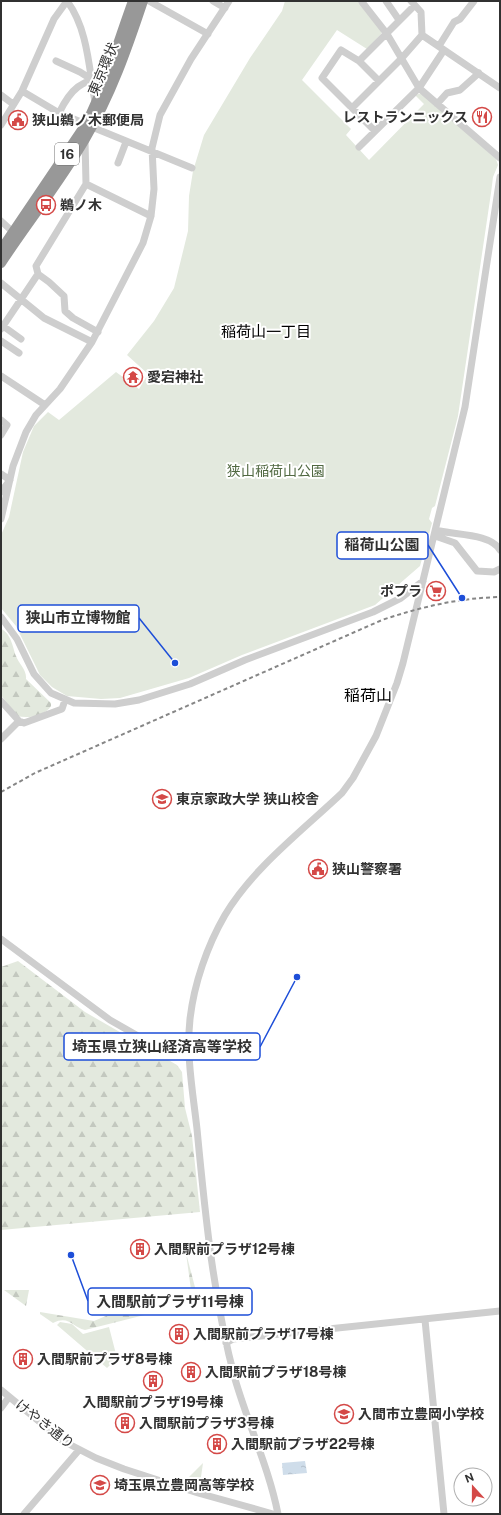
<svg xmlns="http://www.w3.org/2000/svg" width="501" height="1515" viewBox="0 0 501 1515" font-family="'Public Sans','Noto Sans JP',sans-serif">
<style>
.forest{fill:url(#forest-firs)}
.park{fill:#e3e9de}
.water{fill:url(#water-ripples)}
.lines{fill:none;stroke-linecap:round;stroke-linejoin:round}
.minor{stroke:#cecece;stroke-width:7}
.highway{stroke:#989898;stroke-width:10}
.rail{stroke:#868686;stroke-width:2;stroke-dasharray:4 3;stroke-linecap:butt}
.labels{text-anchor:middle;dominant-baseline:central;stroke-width:4;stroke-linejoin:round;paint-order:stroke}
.shield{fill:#fff;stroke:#6f6f6f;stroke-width:1}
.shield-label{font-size:13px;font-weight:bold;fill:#313131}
.street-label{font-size:14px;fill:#313131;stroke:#fff}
.poi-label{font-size:14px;font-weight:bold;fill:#313131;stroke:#fff;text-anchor:start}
.park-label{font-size:14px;fill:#516942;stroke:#fff}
.neighbourhood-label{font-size:15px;fill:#000;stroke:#fff}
.quarter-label{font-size:16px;fill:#000;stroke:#fff}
.leader{fill:none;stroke:#1d4ed8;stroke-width:1.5}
.callout-dot{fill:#1d4ed8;stroke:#fff;stroke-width:1.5}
.callout{fill:#fff;stroke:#1d4ed8;stroke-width:1.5}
.callout-label{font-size:15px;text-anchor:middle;font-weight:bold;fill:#313131}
</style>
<defs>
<pattern id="forest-firs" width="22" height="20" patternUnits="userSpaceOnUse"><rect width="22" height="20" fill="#e3e9de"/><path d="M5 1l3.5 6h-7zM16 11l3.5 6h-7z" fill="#c3c8bf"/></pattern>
<pattern id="water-ripples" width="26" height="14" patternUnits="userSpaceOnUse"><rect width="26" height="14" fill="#cfddea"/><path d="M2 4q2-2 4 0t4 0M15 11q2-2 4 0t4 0" fill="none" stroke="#b2bec9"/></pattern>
</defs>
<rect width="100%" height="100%" fill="#fff"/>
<path class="forest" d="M1,629C11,633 13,648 16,656C19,664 27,670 26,679L51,703V706C45,716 28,719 17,716L1,695Z
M18,961L85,1012L177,1065L182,1072L185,1108L192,1136L200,1212L1,1230V967Z
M186,1253L196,1291L202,1296L208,1299L85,1330C72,1327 69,1315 53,1323L40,1314V1312L94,1321L120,1310L125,1312L186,1297H192Z
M4,1290H29L26,1306Z"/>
<path class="park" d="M285,1H358L382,30L381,34L367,49L337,30L302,80L351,129L346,135L369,160L424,104L415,95L422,93L496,159L498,165L493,177L491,193L458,416L435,506L432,508L429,519L432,523L420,566L375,605L242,655L189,678L120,698L101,699L67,696L52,687L40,675L16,626L1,608V535L9,517L23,452L34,426L48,412L59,420L116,372L139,389L148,374L127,355L154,321L174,288L188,231L189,196L193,171L204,135L250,58L282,11Z
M60,1322L72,1324L83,1334L109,1327L117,1358L107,1368L57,1325Z
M203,1463L200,1484L187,1479Z"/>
<path class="water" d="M305,1461L307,1473L283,1475L282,1463Z"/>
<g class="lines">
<path class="minor" d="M67,1C88,29 89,69 95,102
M149,1L208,34
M213,1L225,8
M386,1L399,20
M362,2L387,34L419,88L500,158
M422,35L500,88
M439,46L454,22L460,19L474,1
M56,61L80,72L91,79
M359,61L414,6
M22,91L59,113L86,124
M1,95L13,104
M437,104L447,93L460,90L479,73
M352,108L401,59L422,35L421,12L411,1
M59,113C72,86 81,83 108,73
M1,125L22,91L54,19L67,1
M92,127L192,168
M375,131L322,78L341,50L359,61L379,81
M359,147L419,88L444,50
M118,163L126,142
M86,184L151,216
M1,221L13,232
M38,274L49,282L64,296L65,311L73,318L98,332
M1,283L44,318L92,342
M3,326L21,339
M1,329L38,274L36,266L86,184L85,140
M1,341L19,353
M1,376L45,405
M1,420L7,425L1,435
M1,474L10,480L1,492
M1,519L13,466L26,432L36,415L60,389L92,342L143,243L151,216L154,189L152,148L160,115L191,59L229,1
M435,533L438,537L455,543L477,571L494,572L500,569
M435,533L440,531C458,535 491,534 500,550
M1,617L17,639L34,674L51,693L74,703L115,704L139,700L190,684L245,660L373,612L401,598L423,581
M1,701L19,721L24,723L62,709L65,700
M1,739L19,721
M1,939L110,1020L166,1052L190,1058
M425,1320L444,1514
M226,1343L233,1339L500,1311
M1,1390L63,1441L96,1458L124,1469L198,1493L273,1514
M1,1408L9,1397
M24,1514L79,1450
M278,1514C269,1468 248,1424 235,1379C213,1297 205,1213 197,1129C193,1093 186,1056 190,1019C194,984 207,946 225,915C253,868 302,831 342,793L353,778L376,736L397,683L403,663L465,407L500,177"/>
<path class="highway" d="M1,250L86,124C106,84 118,42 133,1
M1,263C28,222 60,182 85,139C111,95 127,49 143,1"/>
<path class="rail" d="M1,792L35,773L382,620C421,607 458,598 500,597"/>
</g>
<defs>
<symbol id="restaurant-ring" viewBox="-11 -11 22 22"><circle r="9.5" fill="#fff" stroke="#d44947" stroke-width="1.5"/><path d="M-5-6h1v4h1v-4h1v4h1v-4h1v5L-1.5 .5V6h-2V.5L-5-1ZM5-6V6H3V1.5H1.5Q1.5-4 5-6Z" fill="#d44947"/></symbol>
<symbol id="civic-ring" viewBox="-11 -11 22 22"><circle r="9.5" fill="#fff" stroke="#d44947" stroke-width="1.5"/><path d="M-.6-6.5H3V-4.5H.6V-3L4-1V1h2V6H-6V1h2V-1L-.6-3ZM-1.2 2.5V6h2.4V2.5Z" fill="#d44947"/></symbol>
<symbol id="bus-ring" viewBox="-11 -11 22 22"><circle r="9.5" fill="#fff" stroke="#d44947" stroke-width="1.5"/><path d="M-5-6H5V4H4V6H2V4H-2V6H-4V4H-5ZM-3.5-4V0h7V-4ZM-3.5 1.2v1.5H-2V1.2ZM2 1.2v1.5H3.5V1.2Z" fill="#d44947"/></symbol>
<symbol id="temple-ring" viewBox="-11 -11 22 22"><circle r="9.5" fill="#fff" stroke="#d44947" stroke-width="1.5"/><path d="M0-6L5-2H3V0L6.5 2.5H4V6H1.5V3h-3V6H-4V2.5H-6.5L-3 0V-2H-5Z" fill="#d44947"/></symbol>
<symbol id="supermarket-ring" viewBox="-11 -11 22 22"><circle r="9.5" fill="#fff" stroke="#d44947" stroke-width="1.5"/><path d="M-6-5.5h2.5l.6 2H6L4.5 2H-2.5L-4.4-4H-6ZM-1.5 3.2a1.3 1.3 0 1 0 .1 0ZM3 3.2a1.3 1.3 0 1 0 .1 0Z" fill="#d44947"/></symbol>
<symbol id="university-ring" viewBox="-11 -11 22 22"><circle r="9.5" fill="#fff" stroke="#d44947" stroke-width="1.5"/><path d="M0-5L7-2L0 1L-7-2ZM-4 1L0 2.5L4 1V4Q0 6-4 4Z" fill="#d44947"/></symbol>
<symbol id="building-ring" viewBox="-11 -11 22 22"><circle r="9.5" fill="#fff" stroke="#d44947" stroke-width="1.5"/><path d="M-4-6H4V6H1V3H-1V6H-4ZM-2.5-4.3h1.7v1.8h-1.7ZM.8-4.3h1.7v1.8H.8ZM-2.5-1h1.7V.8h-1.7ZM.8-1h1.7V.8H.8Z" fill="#d44947"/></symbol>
<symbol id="school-ring" viewBox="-11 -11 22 22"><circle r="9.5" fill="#fff" stroke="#d44947" stroke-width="1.5"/><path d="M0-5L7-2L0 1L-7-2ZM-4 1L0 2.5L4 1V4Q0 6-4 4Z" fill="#d44947"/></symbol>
</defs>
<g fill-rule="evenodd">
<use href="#restaurant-ring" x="471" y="106" width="22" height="22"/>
<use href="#civic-ring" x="7" y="109" width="22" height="22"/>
<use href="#bus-ring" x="35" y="194" width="22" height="22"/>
<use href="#temple-ring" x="122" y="366" width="22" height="22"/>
<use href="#supermarket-ring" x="425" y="580" width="22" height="22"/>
<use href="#university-ring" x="151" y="788" width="22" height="22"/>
<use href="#civic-ring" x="307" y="858" width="22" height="22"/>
<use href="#building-ring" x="129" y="1238" width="22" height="22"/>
<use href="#building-ring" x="168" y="1323" width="22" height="22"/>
<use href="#building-ring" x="12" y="1348" width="22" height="22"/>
<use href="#building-ring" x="180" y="1361" width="22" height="22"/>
<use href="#building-ring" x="142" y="1370" width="22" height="22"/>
<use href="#school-ring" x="333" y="1403" width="22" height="22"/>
<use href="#building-ring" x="114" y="1412" width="22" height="22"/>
<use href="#building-ring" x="206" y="1433" width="22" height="22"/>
<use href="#school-ring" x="89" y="1474" width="22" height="22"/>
</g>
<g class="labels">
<rect class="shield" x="55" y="143" width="24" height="22" rx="3"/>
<g class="shield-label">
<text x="67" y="154">16</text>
</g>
<g class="street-label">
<text transform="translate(103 69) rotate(-67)">東京環状</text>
<text transform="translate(45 1424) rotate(38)">けやき通り</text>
</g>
<g class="poi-label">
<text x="468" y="117" text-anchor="end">レストランニックス</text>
<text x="32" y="120">狭山鵜ノ木郵便局</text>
<text x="60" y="205">鵜ノ木</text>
<text x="147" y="377">愛宕神社</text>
<text x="422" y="591" text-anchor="end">ポプラ</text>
<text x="176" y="799">東京家政大学 狭山校舎</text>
<text x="332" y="869">狭山警察署</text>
<text x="154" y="1249">入間駅前プラザ12号棟</text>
<text x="193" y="1334">入間駅前プラザ17号棟</text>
<text x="37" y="1359">入間駅前プラザ8号棟</text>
<text x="205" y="1372">入間駅前プラザ18号棟</text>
<text x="153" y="1402" text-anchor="middle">入間駅前プラザ19号棟</text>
<text x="358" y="1414">入間市立豊岡小学校</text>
<text x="139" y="1423">入間駅前プラザ3号棟</text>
<text x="231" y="1444">入間駅前プラザ22号棟</text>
<text x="114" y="1485">埼玉県立豊岡高等学校</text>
</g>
<g class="park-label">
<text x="276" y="471">狭山稲荷山公園</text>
</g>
<g class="neighbourhood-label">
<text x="266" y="331">稲荷山一丁目</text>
</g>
<g class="quarter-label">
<text x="368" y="695">稲荷山</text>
</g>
</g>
<path class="leader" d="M462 598L428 545M175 663L139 618M297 977L260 1047M71 1255L88 1301"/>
<g class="callout-dot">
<circle cx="462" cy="598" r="4"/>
<circle cx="175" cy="663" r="4"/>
<circle cx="297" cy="977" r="4"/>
<circle cx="71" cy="1255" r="4"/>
</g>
<g class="callout">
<rect x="337" y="532" width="91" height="27" rx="4"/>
<rect x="18" y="605" width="121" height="27" rx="4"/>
<rect x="64" y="1033" width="196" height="27" rx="4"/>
<rect x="88" y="1288" width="164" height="27" rx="4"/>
</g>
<g class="callout-label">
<text x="382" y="550">稲荷山公園</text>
<text x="78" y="623">狭山市立博物館</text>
<text x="162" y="1052">埼玉県立狭山経済高等学校</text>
<text x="170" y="1307">入間駅前プラザ11号棟</text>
</g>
<rect width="501" height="1515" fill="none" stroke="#313131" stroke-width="4"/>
<g transform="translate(473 1487) rotate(339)"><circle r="19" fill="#ffffff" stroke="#adadad"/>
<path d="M0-3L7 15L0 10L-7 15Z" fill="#d44947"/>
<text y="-6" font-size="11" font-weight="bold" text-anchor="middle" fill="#313131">N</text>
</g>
</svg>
